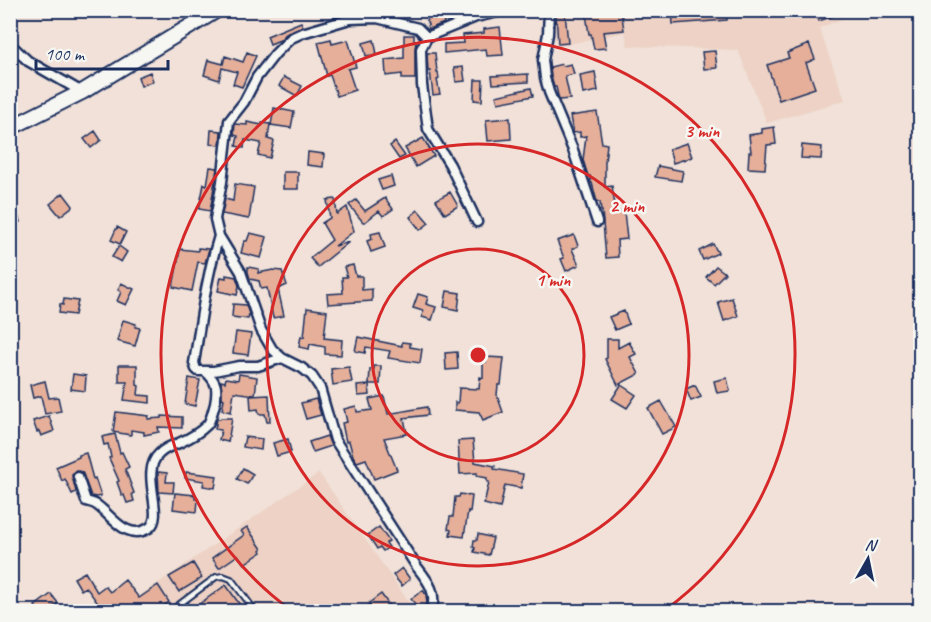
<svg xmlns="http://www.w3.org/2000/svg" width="931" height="622" viewBox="0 0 931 622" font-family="Caveat,sans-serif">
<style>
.built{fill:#edd2c5}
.building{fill:#e5af9a;stroke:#1b2f5e;stroke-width:1.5}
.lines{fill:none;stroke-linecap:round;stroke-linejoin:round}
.service-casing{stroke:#1b2f5e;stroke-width:8}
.minor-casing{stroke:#1b2f5e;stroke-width:13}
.primary-casing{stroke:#1b2f5e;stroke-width:18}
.service{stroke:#f6f6f2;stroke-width:4}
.minor{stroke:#f6f6f2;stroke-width:8}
.primary{stroke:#f6f6f2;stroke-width:14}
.ring{fill:none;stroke:#d62828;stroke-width:3}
.centre{fill:#d62828;stroke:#f6f6f2;stroke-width:3}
.ring-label{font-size:18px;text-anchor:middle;font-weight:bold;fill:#d62828;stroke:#f6f6f2;stroke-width:5;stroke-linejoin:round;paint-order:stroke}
</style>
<rect width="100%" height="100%" fill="#f1e1d8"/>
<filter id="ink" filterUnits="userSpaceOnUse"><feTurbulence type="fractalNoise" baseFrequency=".0167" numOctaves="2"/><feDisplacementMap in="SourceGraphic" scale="12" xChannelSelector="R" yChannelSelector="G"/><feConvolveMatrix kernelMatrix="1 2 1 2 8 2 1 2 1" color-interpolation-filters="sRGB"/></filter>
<g filter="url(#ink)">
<path class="built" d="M554,11H863L819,28L845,100L767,123L738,50L628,46L625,32L556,47Z
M319,473L415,611L116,612Z"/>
<path class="building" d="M424,10H441L444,23L429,29Z
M615,10H621L624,30L603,32L606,48L594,49L591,34H589L586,14Z
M672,10H726L727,20L673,24Z
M824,10H847V11L819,21L816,13Z
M556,13H565L568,43L558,44Z
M301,22L303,26L288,32L280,40L270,44L267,36Z
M500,27L503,55L487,56L486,49L444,53V44L464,43L463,35L484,33V29Z
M404,35H414V41H416L415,49V79H402V74L386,76L385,60L404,58Z
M331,39L332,44L348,40L356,67L348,69L355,90L337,96L330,75L327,76L318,42Z
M374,40L377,54L366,56L363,43Z
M809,44L815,59L806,63L815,88L779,100L767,65L789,58L787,53Z
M715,51L717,68L704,69L702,52Z
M247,52L256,56L242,87L233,84L237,72L222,68L219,80L204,75L208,60L223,64L225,56L243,62Z
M427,53H435L437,72H438L439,79L437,80L440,94L433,95L430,71H428Z
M562,64L563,66L571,64L574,74L565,76L570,99L559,100L556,87H554L551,77L550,67Z
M463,67L465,81L456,82L454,68Z
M150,72L153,81L141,86L138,77Z
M595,72L598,91L583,94L580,75Z
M528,74V82L493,84L492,76Z
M284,77L302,86L297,96L279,86Z
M475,80H483L482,101L474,100Z
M531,88L533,96L498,103L496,96Z
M274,108L294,112L291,128L271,125Z
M597,112L602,143L607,144L605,162V187L612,186L616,212H624L627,239L617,240L618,257L606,258L602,211H601L600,202H597L592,183H591L590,176H588L583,160L586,136L580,137V132L573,133L570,116Z
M510,118L511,139L488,141L486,120Z
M247,122L262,125V123L270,124L268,139L274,141L270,158L258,155L261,143L245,140L244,148L236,146L238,136L234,135L235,124L247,125Z
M774,127L776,144L767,145L765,169L748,168L749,152H751L749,135L762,133V129Z
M211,130L221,131L220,145L210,144Z
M95,131L101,140L91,148L84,139Z
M423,138L434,156L416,167L405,148Z
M395,142L405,156L399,159L390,146Z
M687,143L692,157L673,163L669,149Z
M802,145L822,147L821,159L801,158Z
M308,152L324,154L323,167L307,165Z
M658,166L683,171L681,181L655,177Z
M210,167L217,168L210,211L199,209L204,184L207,185Z
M283,172H298V189H283Z
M391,176L394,186L382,190L378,180Z
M235,184L254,187L249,219L222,214L225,199L233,201Z
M450,192L458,206L445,214L436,200Z
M63,193L73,206L60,216L50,204Z
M385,198L393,209L383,216L379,211L365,222H363L349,205L356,200L365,211Z
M335,199L337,214L347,207L354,231L335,246L349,242L318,267L310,258L332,240L322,223L330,218L327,200Z
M418,210L429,223L420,230L410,217Z
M17,211L20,222L15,223L18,235L10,237V213Z
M117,227L126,232L120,244L111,240Z
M380,232L385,247L371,252L367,241L372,239L371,234Z
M250,233L267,237L261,258L241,253L244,241H247Z
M574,235L578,246L572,249L579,265L566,271L561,259L564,258L557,241Z
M713,244L718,253L703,260L699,251Z
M119,246L127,252L121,262L112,257Z
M198,248L209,249L205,263L198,262L192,291L173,287L180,249L198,251Z
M353,265L356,276H362V290L372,289V301L328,304L327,294L343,293L342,277H347L344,267Z
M716,266L725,273L714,284L706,277Z
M248,267L259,269L258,273L273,270L282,271L287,285L278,289L284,316L273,318L267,288L261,289L259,281L250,279L248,272Z
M226,275L236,277L239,286L237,295L218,291L221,277L226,278Z
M121,283L134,289L126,305L117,301L121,292L118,290Z
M447,291L460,293L458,310L444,307Z
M418,294L428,297L426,304L436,307L432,320L422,317L423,311L413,308Z
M732,298L738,316L724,321L718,302Z
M64,299L78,301L75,315L59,313L60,304L63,305Z
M233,304L246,305L249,314L248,319L232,317Z
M307,308L327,311L324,338L342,340L341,355L325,354V347L310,344L309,349L299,347L301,336L304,337Z
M624,311L629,324L615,330L609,317Z
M123,320L136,324L135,327L140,328L135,346L117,341Z
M236,332L251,334L248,355L233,353Z
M358,337L402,346V342L410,343V347L422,349L420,363L388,358L390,351L366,347L365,353L355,351Z
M607,339H618V348L629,342L636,354L630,357L639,374L618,385L605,359L607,358Z
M457,352L458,369L446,370L445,353Z
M486,357L504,358L501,385H498L497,395L503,412L483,420L479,412L455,410V402L458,403L459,388L479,389L480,377L483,378V362H486Z
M119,365H137V385L139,386L138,395L150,396V403L124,400L127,382H119Z
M374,366H381L380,384H369L370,369H374Z
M349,367L352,382L333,385L331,369Z
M73,374L86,376L85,391L71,389Z
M239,374L257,377L255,395L234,392L231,412L222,410L224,399L222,398L221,381L225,382L226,378L238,380Z
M189,378L200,380L195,406L185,404Z
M727,378L730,391L717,393L714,381Z
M45,381L49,398L58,397L61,411L45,414L41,396L33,398L30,385Z
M369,385L370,395L358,396L357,386Z
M621,385L636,395L627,408L612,399Z
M695,385L701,397L691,401L686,389Z
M269,395L270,422H267L265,414H259L258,409L251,410L250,396Z
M384,396L388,414L427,407L428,415L404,418L407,434L384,438L397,470L374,479L366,459L357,462L353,456L349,441L346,442L342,423L347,422L344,409L356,406L357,412L372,410L369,399Z
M316,399L321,415L306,419L301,403Z
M661,401L676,427L662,434L648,408Z
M116,412L149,416L148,419L162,418V416L182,417V428L158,427L159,432L144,435V432L131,430V435L113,432Z
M49,416L54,431L41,436L39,431L37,432L33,421Z
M221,418H232L228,442L219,440L221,430L215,429L217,419H220Z
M115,434L120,453L122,452L129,467L125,469L134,493L132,494L134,501L127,503L124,495L122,496L117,482L119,481L109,458L111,457L108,444L104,445L102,437Z
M327,436L331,446L313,452L309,442Z
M245,437L262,439L261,450L243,447Z
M288,439L291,452L277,456L273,443Z
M473,440L475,462L495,466L494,469L523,474L521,488L505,485L500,508L484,504L489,482H487V478L476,476L477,473L460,474L458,441Z
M86,453L93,479L95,478L101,496L96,497L91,496L82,472L77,471L72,475L76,492L72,494L65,479L62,481L56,467L79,457V455Z
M243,468L253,474L247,484L237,479Z
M158,472L167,473L166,482H174L173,493L159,492Z
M186,472L217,476L215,488L203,486L204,481L185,478Z
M175,493L195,495V499H198L197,512L173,509Z
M460,494L472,496L470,512L468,511L464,537L450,535L451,530L448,529L450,517H453L455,497H459Z
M247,527L262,549L261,550L262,552L244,564L238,555L219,568L212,558L244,535L241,531Z
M379,527L389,541L386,543L389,547L383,551L380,547L377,549L368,535Z
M478,534L493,538L489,555L474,552L475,548L473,547L474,540H477Z
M193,563L202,578L179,592L169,577Z
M402,568L410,579L402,586L393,575Z
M85,572L97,592L105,586L110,592L125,580L139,598L158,585L169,602L156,612H97L93,605L97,602L86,587L81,590L74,578Z
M226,585L240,605L238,607L241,612H188Z
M423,590L426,595L427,604L419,609L411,599Z
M51,594L58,603L47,612H39L35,606Z
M381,594L394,612H358L370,604L369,603Z"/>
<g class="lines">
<defs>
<path id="service" d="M169,612L216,577L223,576L231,579L256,612"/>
<path id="minor" d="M549,10L548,34L543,60L545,78L549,92L573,150L597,222
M427,37L421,49L422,85L428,129L450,165L477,222
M10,44L28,61L82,92
M219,236C206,278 201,320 194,363L196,369L198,371H214L239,366H258L282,358
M78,477L86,501C90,502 95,503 98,506C112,516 127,542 149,528C166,517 139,472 159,454C164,449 173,445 179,443C188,439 200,432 207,425C211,421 213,410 215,404C218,388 217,382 205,371
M431,612C438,593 428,581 417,567L335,440L320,388L312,376L302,368L282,358L272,349L261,330L241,272L219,236L215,219L222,182L229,121L244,102L257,77L275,54L291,38L302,33L350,19L377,18L418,28L427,37L476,17L507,10"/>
<path id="primary" d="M10,128L82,92L217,10"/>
</defs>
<use href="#service" class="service-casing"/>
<use href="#minor" class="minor-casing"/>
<use href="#primary" class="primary-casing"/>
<use href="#service" class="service"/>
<use href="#minor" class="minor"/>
<use href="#primary" class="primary"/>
</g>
</g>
<g class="ring">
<circle cx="478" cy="355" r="106"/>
<circle cx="478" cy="355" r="211"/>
<path d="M292 611A317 317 0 1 1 664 611"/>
</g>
<circle cx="478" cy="355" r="9" class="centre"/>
<g class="ring-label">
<text x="702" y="137">3 min</text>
<text x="627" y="212">2 min</text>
<text x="553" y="286">1 min</text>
</g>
<rect width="931" height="622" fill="none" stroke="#f6f6f2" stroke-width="36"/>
<rect x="18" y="18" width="895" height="586" fill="none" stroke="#1b2f5e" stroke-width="2" filter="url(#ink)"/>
<g transform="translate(868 559) rotate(9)" stroke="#f6f6f2" stroke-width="4.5" paint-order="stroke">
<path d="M0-4.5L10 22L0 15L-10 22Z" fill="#1b2f5e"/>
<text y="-9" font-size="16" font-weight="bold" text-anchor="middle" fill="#1b2f5e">N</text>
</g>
<path d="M36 60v9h132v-9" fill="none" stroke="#1b2f5e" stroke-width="3"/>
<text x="45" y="60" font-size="18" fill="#1b2f5e" stroke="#f6f6f2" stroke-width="4.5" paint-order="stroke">100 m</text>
</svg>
